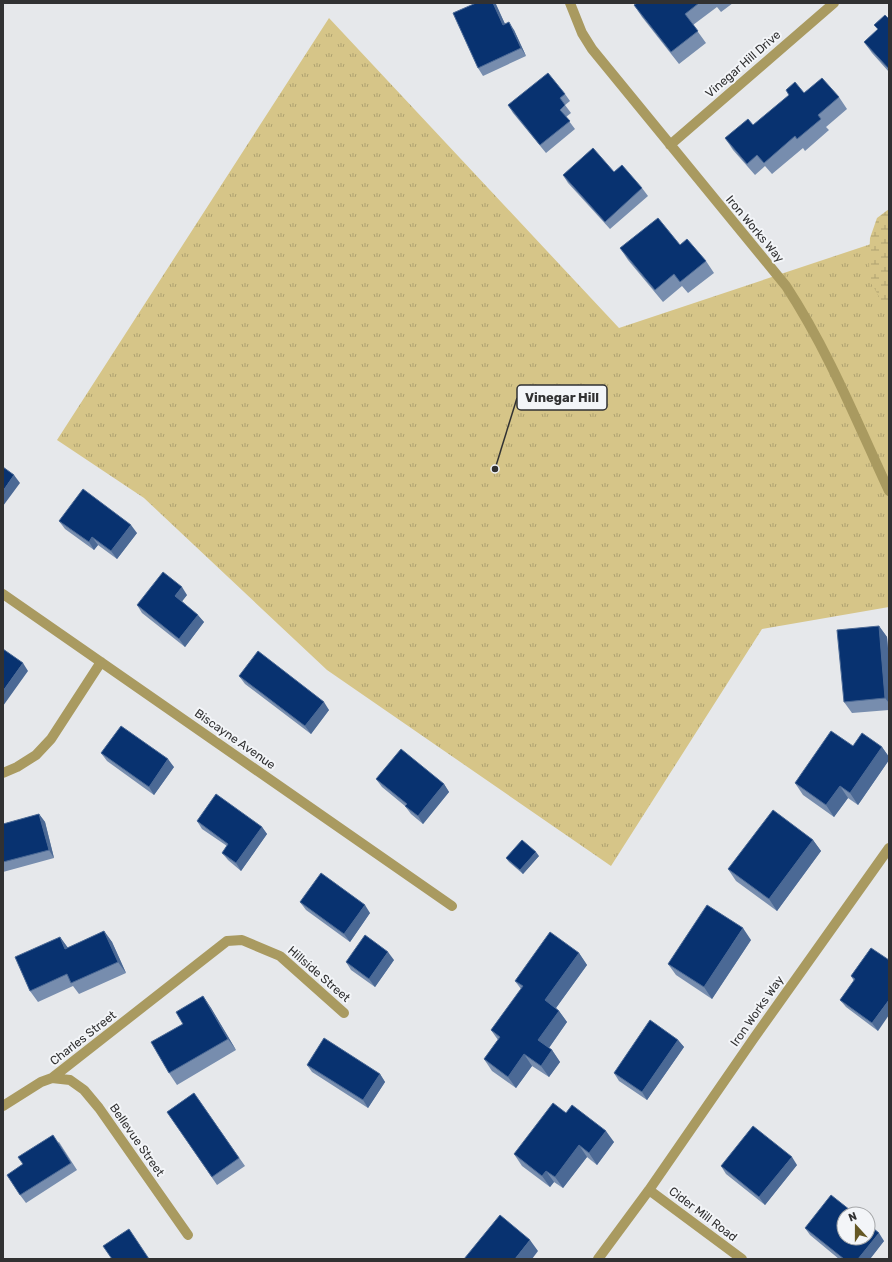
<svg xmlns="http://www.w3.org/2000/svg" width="892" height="1262" viewBox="0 0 892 1262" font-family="Rubik,sans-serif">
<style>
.grass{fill:url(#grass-tufts)}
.wetland{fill:url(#wetland-marsh)}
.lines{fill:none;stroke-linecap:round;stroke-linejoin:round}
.minor{stroke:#a99a60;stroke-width:10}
.wall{fill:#778dae}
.shaded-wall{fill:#4b6995}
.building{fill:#083270;stroke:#4b6995}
.labels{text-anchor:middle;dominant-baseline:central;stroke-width:4;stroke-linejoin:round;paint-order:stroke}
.street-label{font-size:12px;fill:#313132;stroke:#f3f5f8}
.leader{fill:none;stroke:#313132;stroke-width:1.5}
.callout-dot{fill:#313132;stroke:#f3f5f8;stroke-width:1.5}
.callout{fill:#f3f5f8;stroke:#313132;stroke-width:1.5}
.callout-label{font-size:13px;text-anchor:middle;font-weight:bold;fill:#313132}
</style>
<defs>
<pattern id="grass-tufts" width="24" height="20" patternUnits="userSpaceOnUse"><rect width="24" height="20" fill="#d6c588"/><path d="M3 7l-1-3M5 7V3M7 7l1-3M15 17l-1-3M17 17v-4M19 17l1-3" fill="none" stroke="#aea170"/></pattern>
<pattern id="wetland-marsh" width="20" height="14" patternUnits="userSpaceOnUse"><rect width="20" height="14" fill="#d6c588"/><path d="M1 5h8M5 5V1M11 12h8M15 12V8" fill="none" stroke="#aea170"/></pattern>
</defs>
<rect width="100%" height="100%" fill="#e6e8eb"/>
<path class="grass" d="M329,18L619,328L889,238V607L762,629L611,866L327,670L144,498L57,440Z"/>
<path class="wetland" d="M889,209V314L870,281L869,261L870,238L877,218Z"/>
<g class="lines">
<path class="minor" d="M570,3L582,33L592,49L786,286C828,350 857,422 889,491
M670,145L834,3
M3,594L452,906
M3,773L17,767L36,755L51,739L101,662
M52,1078L70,1080L84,1090L99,1108L188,1235
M3,1106L41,1082L52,1078L227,941L242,940L280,956L344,1013
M649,1190L742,1259
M598,1259L649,1190L754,1038L889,848"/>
</g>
<path class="wall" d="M476,3H495L505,24L514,30L526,56L483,76L478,68Z
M637,3H733L721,12L717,7L693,25L706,43L679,64L642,17L634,5Z
M889,19V72L872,53L864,42L878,30L874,25Z
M804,93L839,97L847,109L826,127L829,130L805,151L803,148L772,174L765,166L755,175L733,150L725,138L753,125Z
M565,94L570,101L565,105L571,113L566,117L575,129L546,153L513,113L508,105Z
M614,172L642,188L648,196L610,229L568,183L563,175Z
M680,245L706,261L714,273L688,293L682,286L663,302L628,260L620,248Z
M59,521L137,533L117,559L98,545L94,550L65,529Z
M187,595L182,601L204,622L185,647L142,613L137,605Z
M879,626L887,637L889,660V710L852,713L844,702Z
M239,676L329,710L311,734L245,684Z
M853,746L882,747L889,757V760L858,805L848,798L834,817L803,795L795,783Z
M101,753L174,767L154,795L107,761Z
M376,779L444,784L449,792L423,824L411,814L405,806L382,787Z
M39,814L45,822L54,858L3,872V824Z
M197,821L262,827L267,834L241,871L228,860L222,853L227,846L202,829Z
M813,840L821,851L777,911L736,881L728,869Z
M539,856L523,874L509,862L506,858Z
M300,902L370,913L350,942L306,910Z
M104,931L112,942L126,973L79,994L73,986L38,1002L30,991L60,937L68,948Z
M751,940L712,999L676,975L668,964Z
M871,948L878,1031L846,1007L840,1000L854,981L851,976Z
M579,953L587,965L556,1008L559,1011L567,1022L549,1048L552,1050L560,1062L549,1077L532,1066L516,1088L492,1071L484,1059L498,1040L491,1030L521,989L515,981Z
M394,960L375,987L351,970L346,962Z
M203,996L211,1008L236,1050L177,1085L169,1073L183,1024Z
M678,1040L684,1047L647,1100L619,1081L614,1073Z
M307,1065L380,1074L385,1082L368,1108L312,1072Z
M194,1093L245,1166L217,1185L167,1112Z
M566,1113L614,1142L597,1165L587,1157L563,1188L554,1182L550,1187L522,1166L514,1154Z
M59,1142L77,1170L26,1203L20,1195L23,1164Z
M797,1165L765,1205L726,1174L721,1166Z
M805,1228L884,1241L870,1259H839L810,1235Z"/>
<path class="shaded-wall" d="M493,3H495L496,4L509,33L503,25Z
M509,22L514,30L526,56L521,48Z
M14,475L20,483L3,506V491Z
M131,525L137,533L117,559L111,551Z
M92,537L98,545L94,550L89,542Z
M182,587L187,595L180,604L175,596Z
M198,615L204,622L185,647L179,639Z
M879,626L887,637L889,660V703L885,698Z
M23,663L28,671L3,706V691Z
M324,702L329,710L311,734L305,726Z
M882,747L889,757V760L858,805L850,793Z
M168,759L174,767L154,795L149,787Z
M444,784L449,792L423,824L418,816Z
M840,786L848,798L834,817L826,805Z
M39,814L45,822L54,858L49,850Z
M262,827L267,834L241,871L236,863Z
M813,840L821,851L777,911L769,899Z
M536,852L539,856L523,874L520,870Z
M365,905L370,913L350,942L344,934Z
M743,928L751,940L712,999L704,987Z
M104,931L112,942L126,973L118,962Z
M60,937L68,948L65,949Z
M388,952L394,960L375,987L369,979Z
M579,953L587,965L553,1012L545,1000Z
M203,996L211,1008L236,1050L228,1039Z
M889,1000V1015L878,1031L872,1023Z
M559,1011L567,1022L546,1052L538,1040Z
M678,1040L684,1047L647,1100L642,1092Z
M552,1050L560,1062L549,1077L541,1066Z
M524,1054L532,1066L516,1088L508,1077Z
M380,1074L385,1082L368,1108L363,1100Z
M606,1131L614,1142L597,1165L589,1153Z
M579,1145L587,1157L563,1188L555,1177Z
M792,1157L797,1165L765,1205L759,1197Z
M546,1171L554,1182L550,1187L542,1176Z
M879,1233L884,1241L870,1259H858Z
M530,1240L538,1251L532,1259H515Z"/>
<path class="building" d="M476,3H493L503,25L509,22L521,48L478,68L453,13Z
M637,3H699L685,14L698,31L671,52L634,5Z
M885,15L889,19V69L864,42L878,29L874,25Z
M548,73L565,94L560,98L565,105L560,110L570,121L540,145L508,105Z
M822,78L839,97L818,115L821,119L797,139L795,136L764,163L757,155L747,164L725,138L748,119L753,125L789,95L786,90L795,82L804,93Z
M593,148L614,172L622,165L642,188L605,222L563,175Z
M658,218L680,245L687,239L706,261L680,282L674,274L655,290L620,248Z
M3,467L14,475L3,491Z
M83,489L131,525L111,551L92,537L89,542L59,521Z
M163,572L182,587L175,596L198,615L179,639L137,605Z
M879,626L885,698L844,702L837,630Z
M3,649L23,663L3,691Z
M258,651L324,702L305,726L239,676Z
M121,726L168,759L149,787L101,753Z
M831,731L853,746L862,733L882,747L850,793L840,786L826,805L795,783Z
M401,749L444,784L418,816L405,806L407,804L376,779Z
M216,794L262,827L236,863L222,853L228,844L197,821Z
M773,810L813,840L769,899L728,869Z
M39,814L49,850L3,862V824Z
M522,840L536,852L520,870L506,858Z
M321,873L365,905L344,934L300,902Z
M707,905L743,928L704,987L668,964Z
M104,931L118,962L71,983L67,974L30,991L15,957L60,937L65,949Z
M550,932L579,953L545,1000L559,1011L538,1040L552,1050L541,1066L524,1054L508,1077L484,1059L500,1037L491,1030L523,986L515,981Z
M365,935L388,952L369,979L346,962Z
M871,948L889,960V1000L872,1023L840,1000L855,979L851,976Z
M203,996L228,1039L169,1073L151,1042L183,1024L176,1012Z
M650,1020L678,1040L642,1092L614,1073Z
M324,1038L380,1074L363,1100L307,1065Z
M194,1093L239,1158L212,1177L167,1112Z
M553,1103L566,1113L572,1105L606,1131L589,1153L579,1145L555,1177L546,1171L542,1176L514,1154Z
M753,1126L792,1157L759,1197L721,1166Z
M53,1135L71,1163L20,1195L7,1175L23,1164L18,1157Z
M831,1195L855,1214H844V1238H868V1224L879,1233L858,1259H844L805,1228Z
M500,1215L530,1240L515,1259H464Z
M129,1229L149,1259H112L103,1246Z"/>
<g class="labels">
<g class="street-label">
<text transform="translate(743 64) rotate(-41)">Vinegar Hill Drive</text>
<text transform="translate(755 229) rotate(50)">Iron Works Way</text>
<text transform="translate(235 739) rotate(35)">Biscayne Avenue</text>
<text transform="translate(319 974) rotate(41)">Hillside Street</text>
<text transform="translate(757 1011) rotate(-55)">Iron Works Way</text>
<text transform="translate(83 1038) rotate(-38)">Charles Street</text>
<text transform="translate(137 1140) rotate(55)">Bellevue Street</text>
<text transform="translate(703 1214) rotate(37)">Cider Mill Road</text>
</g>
</g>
<path class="leader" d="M495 469L517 398"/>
<circle class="callout-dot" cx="495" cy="469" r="4"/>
<rect class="callout" x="517" y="385" width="90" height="25" rx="4"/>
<g class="callout-label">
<text x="562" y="402">Vinegar Hill</text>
</g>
<rect width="892" height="1262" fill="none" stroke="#313132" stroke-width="8"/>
<g transform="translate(856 1226) rotate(339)"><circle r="19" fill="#f3f5f8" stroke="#a5a7a9"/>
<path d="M0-3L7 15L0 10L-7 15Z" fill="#645724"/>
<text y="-6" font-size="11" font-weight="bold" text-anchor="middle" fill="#313132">N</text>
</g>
</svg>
